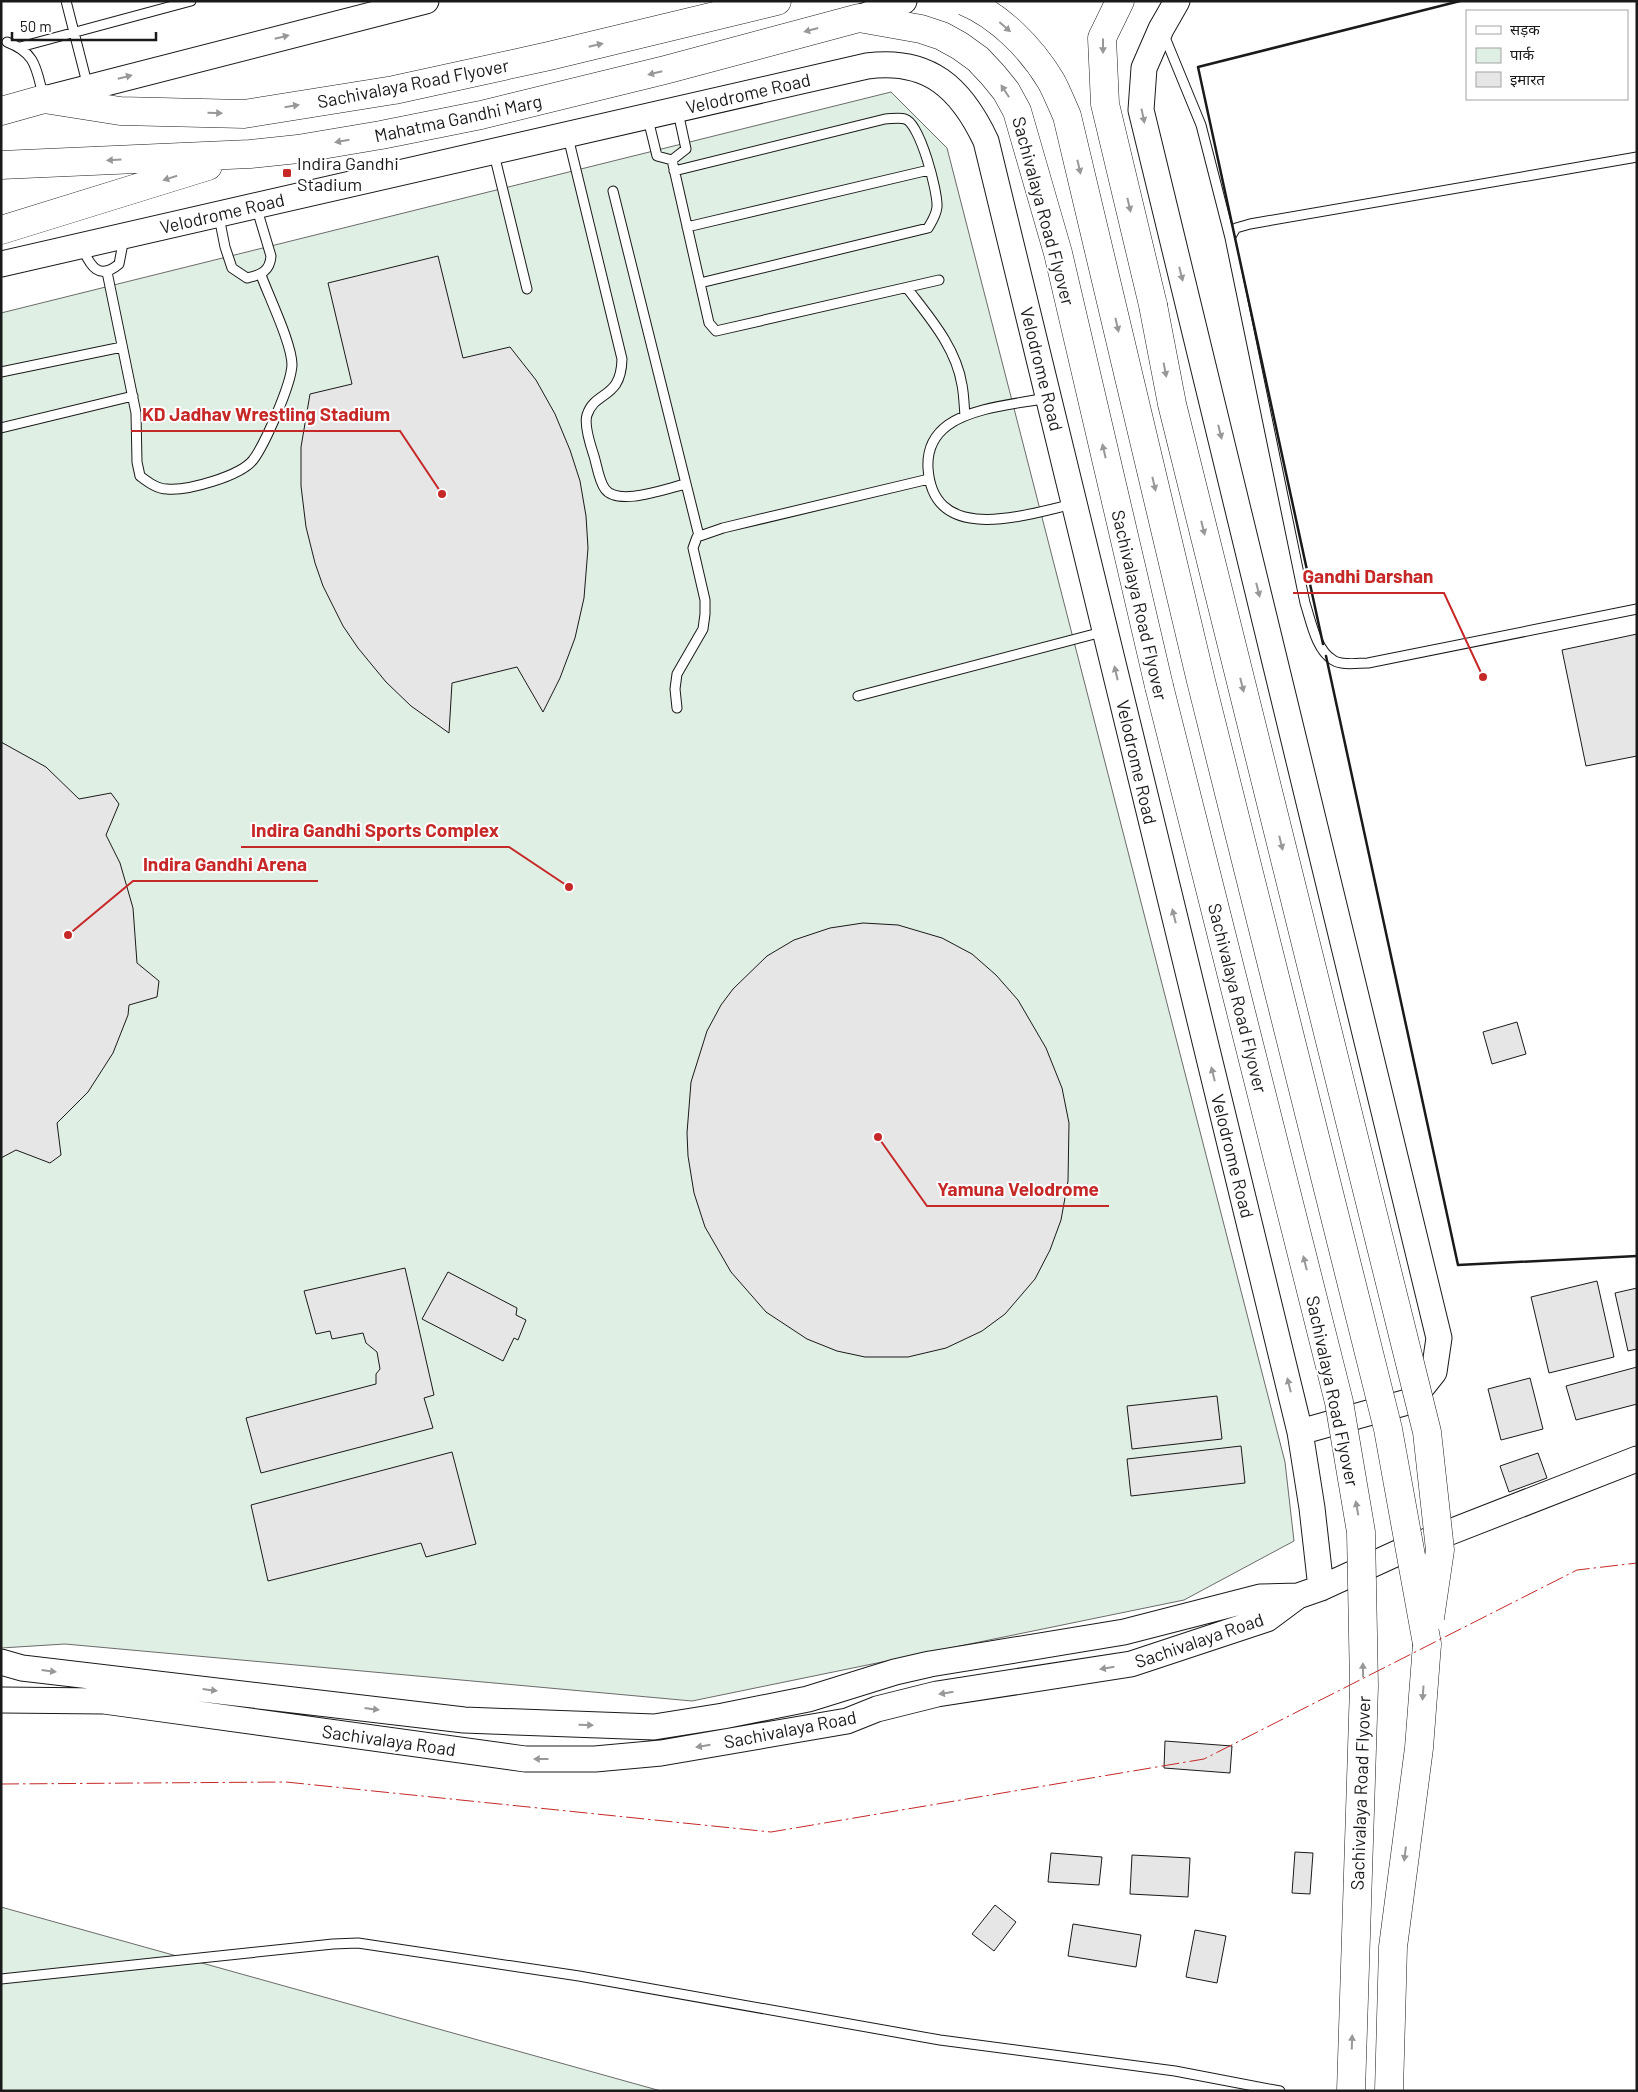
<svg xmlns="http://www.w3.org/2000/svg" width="1638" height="2092" viewBox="0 0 1638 2092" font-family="Barlow,'Noto Sans Devanagari',sans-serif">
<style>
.green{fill:#e0efe3;stroke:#6a6a6a}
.building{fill:#e6e6e6;stroke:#1a1a1a}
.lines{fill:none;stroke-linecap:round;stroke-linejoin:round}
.lane-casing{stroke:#1a1a1a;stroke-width:11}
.secondary-casing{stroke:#1a1a1a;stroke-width:27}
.highway-casing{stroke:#1a1a1a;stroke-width:29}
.lane{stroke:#fff;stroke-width:9}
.secondary{stroke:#fff;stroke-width:25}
.highway{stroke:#fff;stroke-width:28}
.highway-bridge-casing{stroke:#1a1a1a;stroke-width:29;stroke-linecap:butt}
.highway-bridge{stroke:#fff;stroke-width:28}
.wall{stroke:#1a1a1a;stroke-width:2.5}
.power{stroke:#c62828;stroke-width:1;stroke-dasharray:18 4 2.5 4;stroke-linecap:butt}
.oneway{fill:#989898}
.poi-dot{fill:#c62828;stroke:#fff;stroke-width:2}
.labels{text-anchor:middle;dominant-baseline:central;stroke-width:4;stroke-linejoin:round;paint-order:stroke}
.street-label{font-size:18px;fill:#1a1a1a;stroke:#fff}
.poi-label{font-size:18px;fill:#1a1a1a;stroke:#fff;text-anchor:start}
.leader{fill:none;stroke:#c62828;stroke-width:2}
.callout-dot{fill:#c62828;stroke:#fff;stroke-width:2}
.callout-label{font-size:19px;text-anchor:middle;font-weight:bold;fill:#c62828;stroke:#fff;stroke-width:4;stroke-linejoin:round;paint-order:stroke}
</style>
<rect width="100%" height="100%" fill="#fff"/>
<path class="green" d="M891,92L947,148L1285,1462L1294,1541L1184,1600L692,1701L65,1644L1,1648V313Z
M1,1907L661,2091H1Z"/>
<path class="building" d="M438,256L463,358L510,347L536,380L555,414L570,450L580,481L586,516L588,548L584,598L575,638L560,678L543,712L517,667L452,683L449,733L411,706L386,682L358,648L343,626L323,586L315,563L306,527L301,486V447L310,394L352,384L328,283Z
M1637,634V756L1586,766L1562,650Z
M1,742L46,767L79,799L111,793L119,804L106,835L120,863L133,908L137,963L159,981L157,997L129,1005L128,1015L113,1053L88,1092L57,1123L61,1155L50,1163L16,1150L1,1158Z
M863,923L898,925L942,938L972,954L996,975L1018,1000L1046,1048L1062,1088L1069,1123L1068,1181L1061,1220L1050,1250L1035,1279L1005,1314L982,1331L946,1348L908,1357H865L837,1351L807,1339L766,1312L731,1272L705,1227L694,1193L688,1156L687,1133L691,1082L707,1031L721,1005L733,989L767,956L794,940L830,928Z
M1517,1022L1526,1054L1492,1064L1483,1032Z
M405,1268L434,1395L424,1398L433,1428L261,1473L246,1418L376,1384V1374L380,1369L377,1352L366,1343L363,1333L332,1339L330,1331L316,1334L304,1291Z
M448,1272L517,1308L516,1315L526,1320L518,1340L514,1338L503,1361L422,1319Z
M1597,1281L1614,1357L1549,1373L1531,1297Z
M1637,1288V1349L1628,1351L1615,1293Z
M1637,1367V1404L1576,1420L1566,1386Z
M1530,1378L1543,1429L1501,1440L1488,1389Z
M1217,1396L1222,1439L1132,1449L1127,1406Z
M1241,1446L1245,1483L1131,1496L1127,1459Z
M452,1452L476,1544L426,1557L421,1543L268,1581L251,1505Z
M1538,1453L1547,1478L1509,1492L1500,1466Z
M1165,1741L1232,1746L1230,1773L1164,1768Z
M1295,1852L1313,1853L1310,1894L1292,1893Z
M1051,1853L1102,1857L1099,1885L1048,1882Z
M1132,1855L1190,1858L1188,1897L1130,1894Z
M995,1905L1016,1922L994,1951L972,1934Z
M1073,1924L1141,1935L1136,1967L1068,1956Z
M1195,1930L1226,1936L1217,1983L1186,1977Z"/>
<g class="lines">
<defs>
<path id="lane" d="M66,1L88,87
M1164,35L1201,125L1230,238
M7,42C36,53 36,68 43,95
M20,47L191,1
M648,119L657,156L672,160L686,149L678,112
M568,137L622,359C621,400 595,390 587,415C584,424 591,447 594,456C597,466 599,481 605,489C618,507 667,488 686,484
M494,154L527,289
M1637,157L1250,224L1236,228L1230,238L1305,603C1311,621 1316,650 1333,660C1342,666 1358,663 1368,663L1637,609
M672,160L709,323L716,331L939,280
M674,171L885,119C891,119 899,117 905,119C920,123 938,192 937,207C936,216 932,221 928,228L700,283
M613,191L699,536
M219,217L225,247L232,268L247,278C261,275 270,271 271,256L256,206
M687,227L929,170
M82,247C90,266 99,281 119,264L124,238
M107,272L136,413L137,462L140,476C148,482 157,489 167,489C188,491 240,476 253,460C265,444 291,385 292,365C292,344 269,297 261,275
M907,288C929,317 956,347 962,385C964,395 964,405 965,416
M1,372L122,347
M1047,398C1017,404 973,407 948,425C933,436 927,450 928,468C933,546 1025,515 1073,504
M1,428L133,396
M858,696L1106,631
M677,708L675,689L677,674L703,629L705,614V600L693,548L697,537L723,528L929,479
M1,1979L333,1944L358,1943L579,1976L940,2040L1175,2071L1280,2091"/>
<path id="secondary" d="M1177,1L1161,29L1144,68L1141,110L1439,1338L1434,1372L1411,1401L1300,1432
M859,18L904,1
M44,99L426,1
M1,264L867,66C929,58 961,88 986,141C1093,571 1195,1002 1300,1432L1312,1508L1321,1588
M1,1662L22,1668L464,1720L654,1727L723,1716L808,1699L895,1672L930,1664L1124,1632L1260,1597L1298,1596L1321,1588L1404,1550L1637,1459
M1,1700L104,1701L525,1759H595L661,1753L847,1721L877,1709L937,1694L1131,1664L1267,1619L1298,1596"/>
<path id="highway" d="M1120,1L1102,38L1105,104L1153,305
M1,111L44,99L120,111L244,114L394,90L549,56L777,1
M1,165L250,154L298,149L381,135L481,115L665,70L859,18L921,29L942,36L960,46L978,59L993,75L1006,91L1017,111L1058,253L1159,686
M1,230L208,166
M1389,2091L1393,1947L1419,1748L1427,1644"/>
</defs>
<use href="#lane" class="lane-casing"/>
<use href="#secondary" class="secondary-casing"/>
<use href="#highway" class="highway-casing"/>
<use href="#lane" class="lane"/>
<use href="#secondary" class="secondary"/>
<use href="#highway" class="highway"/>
<defs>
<path id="highway-bridge" d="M964,1C1000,16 1031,48 1051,81C1057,92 1062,105 1067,116L1201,681L1388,1429L1427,1644
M1153,305L1172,404L1427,1432L1440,1550L1430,1618
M1159,686L1339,1402L1361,1532L1364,1686L1351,2091"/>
</defs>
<use href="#highway-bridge" class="highway-bridge-casing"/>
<use href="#highway-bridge" class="highway-bridge"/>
<path class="wall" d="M1323,644L1198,67L1460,1
M1326,656L1458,1265L1637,1256"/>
<path class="power" d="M1,1784L286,1782L771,1832L1204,1759L1577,1570L1637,1563"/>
</g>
<defs><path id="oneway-solid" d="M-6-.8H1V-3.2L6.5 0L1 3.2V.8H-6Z" transform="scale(1.25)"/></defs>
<g class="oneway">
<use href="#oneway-solid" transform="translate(1005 27) rotate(41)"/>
<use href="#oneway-solid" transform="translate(811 30) rotate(165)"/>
<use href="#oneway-solid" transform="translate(282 37) rotate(-14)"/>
<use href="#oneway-solid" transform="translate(596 45) rotate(-13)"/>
<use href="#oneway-solid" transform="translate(1103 46) rotate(90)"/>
<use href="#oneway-solid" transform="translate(655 73) rotate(166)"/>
<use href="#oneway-solid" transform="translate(125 77) rotate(-14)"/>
<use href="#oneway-solid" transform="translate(1005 91) rotate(-123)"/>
<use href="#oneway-solid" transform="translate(292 106) rotate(-9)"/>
<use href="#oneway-solid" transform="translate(215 113) rotate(1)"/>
<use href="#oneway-solid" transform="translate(1143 116) rotate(78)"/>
<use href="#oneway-solid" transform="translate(342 141) rotate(170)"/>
<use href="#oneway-solid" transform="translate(114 160) rotate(177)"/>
<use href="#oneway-solid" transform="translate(1079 167) rotate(77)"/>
<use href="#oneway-solid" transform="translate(170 178) rotate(163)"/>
<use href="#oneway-solid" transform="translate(1129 205) rotate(77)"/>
<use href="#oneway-solid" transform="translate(1181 274) rotate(76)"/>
<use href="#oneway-solid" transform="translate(1117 325) rotate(77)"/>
<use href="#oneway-solid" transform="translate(1165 370) rotate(79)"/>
<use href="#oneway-solid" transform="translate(1220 432) rotate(76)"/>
<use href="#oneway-solid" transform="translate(1104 451) rotate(-103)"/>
<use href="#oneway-solid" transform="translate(1154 484) rotate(77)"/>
<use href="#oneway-solid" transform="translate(1203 528) rotate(76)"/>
<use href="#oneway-solid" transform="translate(1258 590) rotate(76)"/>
<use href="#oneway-solid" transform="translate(1116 673) rotate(-103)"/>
<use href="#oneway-solid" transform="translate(1242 685) rotate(76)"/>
<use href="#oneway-solid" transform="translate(1281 843) rotate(76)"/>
<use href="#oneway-solid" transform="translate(1174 916) rotate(-104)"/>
<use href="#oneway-solid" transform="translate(1213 1074) rotate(-104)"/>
<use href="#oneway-solid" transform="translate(1305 1263) rotate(-104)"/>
<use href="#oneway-solid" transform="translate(1289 1385) rotate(-104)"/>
<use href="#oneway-solid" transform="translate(1357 1508) rotate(-100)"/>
<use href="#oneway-solid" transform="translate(1107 1668) rotate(171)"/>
<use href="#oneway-solid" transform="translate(1363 1670) rotate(-91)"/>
<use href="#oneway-solid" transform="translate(49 1671) rotate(7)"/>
<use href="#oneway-solid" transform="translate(210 1690) rotate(7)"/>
<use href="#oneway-solid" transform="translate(946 1693) rotate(171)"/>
<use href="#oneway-solid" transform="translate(1423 1693) rotate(94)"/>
<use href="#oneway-solid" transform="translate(372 1709) rotate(7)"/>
<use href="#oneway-solid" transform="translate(586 1725) rotate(2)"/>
<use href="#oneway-solid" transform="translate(703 1746) rotate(171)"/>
<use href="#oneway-solid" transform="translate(541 1759) rotate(180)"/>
<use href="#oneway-solid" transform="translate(1405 1854) rotate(97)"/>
<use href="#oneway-solid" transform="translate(1352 2042) rotate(-88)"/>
</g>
<rect class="poi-dot" x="282" y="168" width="10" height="10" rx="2.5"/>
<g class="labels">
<g class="street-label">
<text transform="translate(413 83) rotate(-11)">Sachivalaya Road Flyover</text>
<text transform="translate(748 93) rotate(-13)">Velodrome Road</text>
<text transform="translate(458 118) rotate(-12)">Mahatma Gandhi Marg</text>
<text transform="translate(1044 211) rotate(75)">Sachivalaya Road Flyover</text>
<text transform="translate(222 213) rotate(-13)">Velodrome Road</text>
<text transform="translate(1042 369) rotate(76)">Velodrome Road</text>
<text transform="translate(1140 605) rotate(77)">Sachivalaya Road Flyover</text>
<text transform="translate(1137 762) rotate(77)">Velodrome Road</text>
<text transform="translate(1238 998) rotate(76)">Sachivalaya Road Flyover</text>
<text transform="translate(1233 1156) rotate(76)">Velodrome Road</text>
<text transform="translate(1333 1391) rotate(78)">Sachivalaya Road Flyover</text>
<text transform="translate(1199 1640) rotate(-19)">Sachivalaya Road</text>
<text transform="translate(790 1729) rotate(-11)">Sachivalaya Road</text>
<text transform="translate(389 1740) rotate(8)">Sachivalaya Road</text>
<text transform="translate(1360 1793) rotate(-88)">Sachivalaya Road Flyover</text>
</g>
<g class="poi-label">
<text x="297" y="163">Indira Gandhi<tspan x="297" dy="21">Stadium</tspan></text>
</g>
</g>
<path class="leader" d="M442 494L400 431H131M1483 677L1444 593H1293M569 887L509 847H241M68 935L133 881H318M878 1137L927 1206H1109"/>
<g class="callout-dot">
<circle cx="442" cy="494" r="5"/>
<circle cx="1483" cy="677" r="5"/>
<circle cx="569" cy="887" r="5"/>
<circle cx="68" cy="935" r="5"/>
<circle cx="878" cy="1137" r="5"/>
</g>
<g class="callout-label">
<text x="266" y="421">KD Jadhav Wrestling Stadium</text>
<text x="1368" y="583">Gandhi Darshan</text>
<text x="375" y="837">Indira Gandhi Sports Complex</text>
<text x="225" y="871">Indira Gandhi Arena</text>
<text x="1018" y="1196">Yamuna Velodrome</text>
</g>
<rect width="1638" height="2092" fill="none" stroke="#1a1a1a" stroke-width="5"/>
<rect x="1466" y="10" width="162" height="90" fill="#ffffff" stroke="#a3a3a3"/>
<rect x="1476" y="26" width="25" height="8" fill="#ffffff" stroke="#a3a3a3"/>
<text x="1510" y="35" font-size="15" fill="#1a1a1a">सड़क</text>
<rect x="1476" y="48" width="25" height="15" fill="#e0efe3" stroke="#a3a3a3"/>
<text x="1510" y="60" font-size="15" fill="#1a1a1a">पार्क</text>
<rect x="1476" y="72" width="25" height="15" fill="#e6e6e6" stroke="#a3a3a3"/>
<text x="1510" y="85" font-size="15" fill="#1a1a1a">इमारत</text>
<path d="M12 32v8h144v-8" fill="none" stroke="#1a1a1a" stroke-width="2.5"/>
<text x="20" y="32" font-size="15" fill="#1a1a1a" stroke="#ffffff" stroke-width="4" paint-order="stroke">50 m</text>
</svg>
